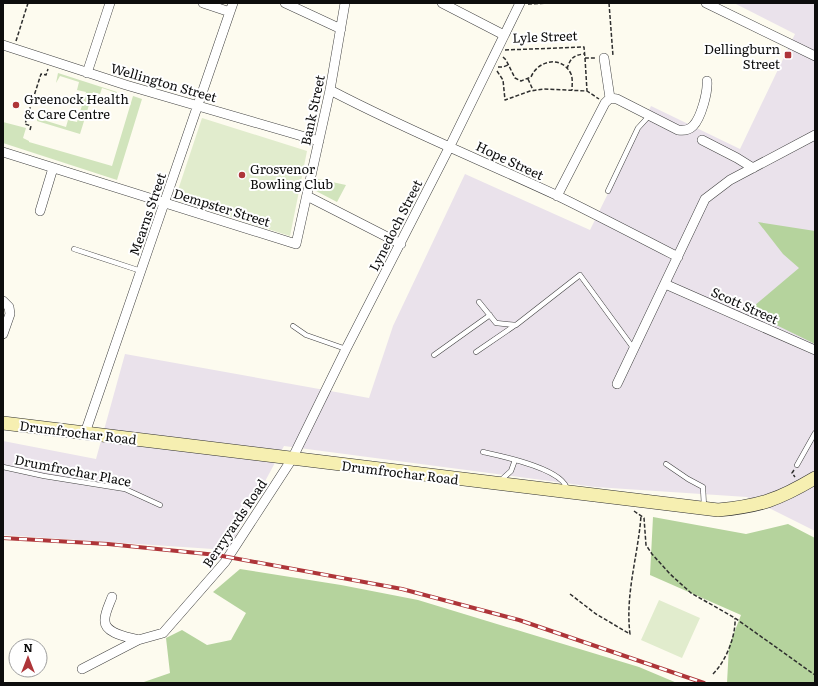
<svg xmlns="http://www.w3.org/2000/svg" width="818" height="686" viewBox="0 0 818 686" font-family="Literata,serif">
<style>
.industrial{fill:#eae2eb}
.green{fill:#d1e4bc}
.forest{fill:#b5d39d}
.pitch{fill:#e1eccd}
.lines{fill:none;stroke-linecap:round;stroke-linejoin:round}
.service-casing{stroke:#404040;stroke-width:5.5}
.minor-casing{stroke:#404040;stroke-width:10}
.secondary-casing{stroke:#2f2f2f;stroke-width:14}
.path{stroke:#2f2f2f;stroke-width:1.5;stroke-dasharray:4 2;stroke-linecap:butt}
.service{stroke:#fff;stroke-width:4.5}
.minor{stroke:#fff;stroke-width:9}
.secondary{stroke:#f6efb1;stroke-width:13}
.rail-casing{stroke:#ae3539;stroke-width:4}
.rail{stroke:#fff;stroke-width:2.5;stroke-dasharray:8;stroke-linecap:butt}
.poi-dot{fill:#ae3539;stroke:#fff;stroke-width:1.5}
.labels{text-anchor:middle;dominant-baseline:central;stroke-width:4;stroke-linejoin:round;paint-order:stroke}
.street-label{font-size:13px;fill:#0d0d0d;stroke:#fff}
.poi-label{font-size:13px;fill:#0d0d0d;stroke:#fff;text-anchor:start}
</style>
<rect width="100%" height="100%" fill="#fdfbef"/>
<path class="industrial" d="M734,3H815V531L747,497L595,487L284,446L228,550L3,535V441L96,459L125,354L369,398L393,326L465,174L590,230L651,106L740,149L795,34Z"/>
<path class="green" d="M58,73L117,92V93L102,88L100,94L93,92L80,134L37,121V118L66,127L68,120L77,122L86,92L77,90L79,82L60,76L56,83Z
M133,96L142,99L117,180L3,143V122L26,128L23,138L29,141V142L112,166Z
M318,179L346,185L337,202L316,191Z"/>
<path class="forest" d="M758,222L815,231V344L748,311L799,268L783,254Z
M653,517L746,534L788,524L815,538V683H727L729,646L741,615L650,575Z
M240,569L341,585L418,600L639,667L677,683H141L170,673L166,638L182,630L207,645L231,640L246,613L213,592Z"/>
<path class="pitch" d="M202,118L307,151L290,236L175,199Z
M659,600L700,618L682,658L641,640Z"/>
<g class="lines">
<defs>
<path id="service" d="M608,191L638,128L649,116
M74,249L141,271
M479,302L496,323L516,325L580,275L634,349
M293,326L306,335L346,349
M476,352L514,326
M434,355L490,315
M483,452C501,456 565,469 567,490
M666,464L688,479L703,487L704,507
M797,465L815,433
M3,467L44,476L125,489L160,505
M500,481L511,471L515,460"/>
<path id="minor" d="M203,3L230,12
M285,3L341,29
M442,3L504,35
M706,3L815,56
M3,45L126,85L319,141
M604,58L610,98L617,99L678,130C684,131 689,130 693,126C701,118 708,92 707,81
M87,73L110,3
M330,90C404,129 481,160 556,195C597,215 637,236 678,257
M702,140L737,158L753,168
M3,152L296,244L330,90L345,3
M307,196L401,244
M557,196L605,103L610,98
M40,211L53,168
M665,284L815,350
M3,301L9,307L10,314L3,334
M617,384L705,199L730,180L815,135
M85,433L233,3
M112,597C110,603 104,614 105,621C105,634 129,637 138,640
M82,669L138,640L163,633L225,562L292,459L346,349L450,146L520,3"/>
<path id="secondary" d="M3,423L718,510C760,506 778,500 815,478"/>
</defs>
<use href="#service" class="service-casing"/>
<use href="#minor" class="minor-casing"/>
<use href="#secondary" class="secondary-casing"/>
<path class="path" d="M609,3L613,56
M528,4L552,3
M16,41L28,3
M505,50L584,47L585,58H595
M503,57L506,60L515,78L521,81L531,77C538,60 562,55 571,74C573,79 572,85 572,90
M585,58L587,91
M498,67H503L508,65
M567,69C570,59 573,55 584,54
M497,71L503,80L505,100L530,91L544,89L587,91L599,99
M528,79L533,90
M30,130L31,126L25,124L41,74L46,75L48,69
M794,470L792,473L795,477
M634,511L644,518L646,545L652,554L670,574L691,593L735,618L815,675
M570,594L596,614L630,634C625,594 638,556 641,516
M713,674C726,661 736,636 735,618"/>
<use href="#service" class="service"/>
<use href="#minor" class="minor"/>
<use href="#secondary" class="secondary"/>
<defs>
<path id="rail" d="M3,538L108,544L217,555L402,589L519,620L704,683"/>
</defs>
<use href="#rail" class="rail-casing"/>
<use href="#rail" class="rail"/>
</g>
<g class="poi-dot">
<rect x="784" y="51" width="8" height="8" rx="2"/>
<circle cx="16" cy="105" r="4"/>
<circle cx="242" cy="175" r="4"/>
</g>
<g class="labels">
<g class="street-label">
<text transform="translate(545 36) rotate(-2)">Lyle Street</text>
<text transform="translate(164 82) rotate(16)">Wellington Street</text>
<text transform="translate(312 110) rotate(-78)">Bank Street</text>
<text transform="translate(510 160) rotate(25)">Hope Street</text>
<text transform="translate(222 207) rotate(17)">Dempster Street</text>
<text transform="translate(147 214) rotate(-71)">Mearns Street</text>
<text transform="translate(395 225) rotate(-63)">Lynedoch Street</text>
<text transform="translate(745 305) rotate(24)">Scott Street</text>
<text transform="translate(78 432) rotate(7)">Drumfrochar Road</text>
<text transform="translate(73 470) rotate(11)">Drumfrochar Place</text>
<text transform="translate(400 472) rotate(7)">Drumfrochar Road</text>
<text transform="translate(234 523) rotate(-56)">Berryyards Road</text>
</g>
<g class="poi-label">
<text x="780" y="48" text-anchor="end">Dellingburn<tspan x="780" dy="15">Street</tspan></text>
<text x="24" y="98">Greenock Health<tspan x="24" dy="15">&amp; Care Centre</tspan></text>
<text x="250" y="168">Grosvenor<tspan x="250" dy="15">Bowling Club</tspan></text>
</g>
</g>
<rect width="818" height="686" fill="none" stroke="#0d0d0d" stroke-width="8"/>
<g transform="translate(28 658)"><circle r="19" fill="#ffffff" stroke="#9e9e9e"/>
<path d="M0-3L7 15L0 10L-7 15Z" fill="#ae3539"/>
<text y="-6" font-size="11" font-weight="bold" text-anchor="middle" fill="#0d0d0d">N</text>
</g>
</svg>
